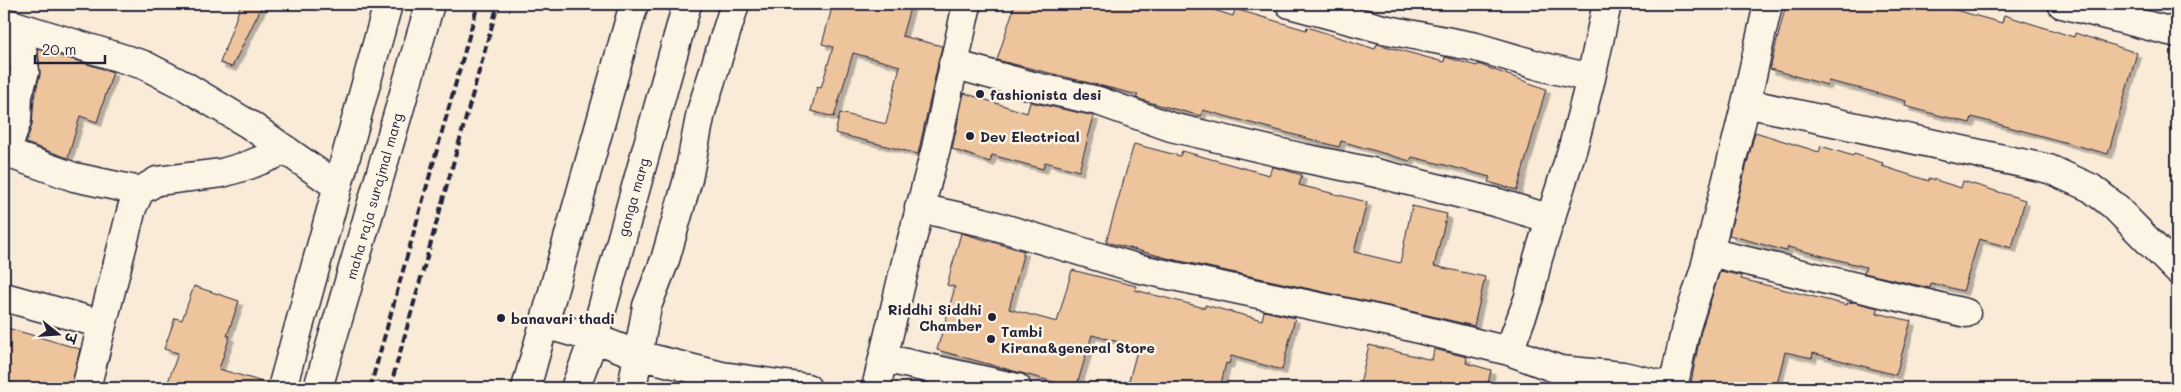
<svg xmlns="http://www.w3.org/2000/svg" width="2181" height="392" viewBox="0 0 2181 392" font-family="Mali,'Playpen Sans Deva',sans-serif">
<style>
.building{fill:#eec49d;stroke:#22223b;filter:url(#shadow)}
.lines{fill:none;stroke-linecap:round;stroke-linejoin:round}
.minor-casing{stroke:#22223b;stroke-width:31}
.minor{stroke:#fcf5e5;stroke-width:28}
.rail{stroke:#22223b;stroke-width:4;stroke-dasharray:8 4;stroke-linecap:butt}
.poi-dot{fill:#22223b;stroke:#fcf5e5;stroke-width:2}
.labels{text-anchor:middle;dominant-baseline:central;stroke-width:5;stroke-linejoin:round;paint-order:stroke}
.poi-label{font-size:14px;font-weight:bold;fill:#22223b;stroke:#fcf5e5;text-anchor:start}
.street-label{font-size:14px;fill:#22223b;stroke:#fcf5e5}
</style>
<defs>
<filter id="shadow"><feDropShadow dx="4.5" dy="4.5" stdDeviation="0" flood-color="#0004"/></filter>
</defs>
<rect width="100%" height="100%" fill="#f9ebd7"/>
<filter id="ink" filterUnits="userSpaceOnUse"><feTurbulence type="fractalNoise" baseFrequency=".02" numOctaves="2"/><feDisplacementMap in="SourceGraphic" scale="10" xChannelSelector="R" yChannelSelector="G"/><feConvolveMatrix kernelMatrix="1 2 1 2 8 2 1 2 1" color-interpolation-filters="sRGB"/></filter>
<g filter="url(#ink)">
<path class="building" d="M241,4H263L232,67L220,63Z
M833,4H911L902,36L942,46L918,154L835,133L840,113L886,124L900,66L853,53L834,117L811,111L817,87L821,88L833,47L822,44Z
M1015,4H1195L1233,16L1235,9L1306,30L1307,27L1375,49L1377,44L1444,62L1445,57L1477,66L1478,64L1546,89L1517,190L1488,182L1490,177L1445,165L1412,157L1410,161L1341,141L1339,147L1203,110L1201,116L1152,103L1136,98L1138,95L997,60Z
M1786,4H1934L2002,23L2004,15L2074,37L2075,33L2137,53L2108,154L1972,117L1970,123L1934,114L1905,106L1906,101L1862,89L1828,81L1827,85L1770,69Z
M4,38L9,70L4,88Z
M38,49L113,72L97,122L80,116L68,158L26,143L32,125L34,98L40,75Z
M964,93L1027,113L1030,102L1094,116L1079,171L1045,162L1043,169L992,155L990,162L952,149Z
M1755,132L1819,152L1821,146L1853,156L1854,154L1883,163L1882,166L1929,181V178L1961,188L1963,181L2025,200L2012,248L1979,239L1963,291L1931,283L1930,288L1864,273L1866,267L1788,247L1786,251L1729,235Z
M1134,144L1180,156L1182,151L1269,175L1272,167H1274L1302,175L1299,185L1367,202L1354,252L1400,263L1412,206L1447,214L1434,266L1485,277L1474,326L1393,307L1171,259L1106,242Z
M961,233L1024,251L1009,309L1057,322L1072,270L1136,286L1135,290L1205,308V305L1262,320L1264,311L1295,318L1282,370L1231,356L1229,364L1226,363L1220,388H1127L1138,347L1092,335L1076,388L937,350L955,287L947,285Z
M1720,271L1742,276L1741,279L1847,305V303L1854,302L1878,308L1877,313L1911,321L1896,375L1813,353L1812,358L1785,352L1776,388H1690L1701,331Z
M194,286L239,301L227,336H230L219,369L266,383L265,388H166L178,353L164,349L175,318L182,320Z
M4,327L80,349L71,388H31L4,381Z
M1369,345L1432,360L1434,349L1467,357L1466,363L1491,370L1487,388H1359Z"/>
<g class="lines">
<defs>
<path id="minor" d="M1290,4L1383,29L1476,47L1544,67L1591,78L1573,147L1538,258L1529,297L1509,351
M2062,4L2177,33
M4,22L144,65L185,86L250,125L337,186
M953,64L1036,87L1098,101L1171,127L1303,158L1372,172L1498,203L1551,219
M1591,78L1607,4
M1746,103L2049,169L2091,188L2113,205L2177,270
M4,152L74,177L140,191
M6,153L17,120L18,95L25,71L19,27
M919,208L983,222L1136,268L1390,322L1509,351L1560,370L1623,376L1675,388
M1709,252L1966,313
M4,297L102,324
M544,324L594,338L638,355L722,376L807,388
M883,358L1017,388
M86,388L132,208L140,191L157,181L222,173L249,165L286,150
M282,388L388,4
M318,388L430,4
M526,388L634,4
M575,388L594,338L687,4
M632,388L647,306L665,260L688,179L701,112L735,4
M876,388L906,262L936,148L967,4
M1673,388L1686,327L1705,268L1746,103L1768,4"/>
</defs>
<use href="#minor" class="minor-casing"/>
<use href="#minor" class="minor"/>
<path class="rail" d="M370,388L478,4
M390,388L498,4"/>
</g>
</g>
<g class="poi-dot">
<circle cx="980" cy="94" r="5"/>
<circle cx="970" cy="136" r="5"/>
<circle cx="992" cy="317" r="5"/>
<circle cx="501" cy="318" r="5"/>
<circle cx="991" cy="339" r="5"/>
</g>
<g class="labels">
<g class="poi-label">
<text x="990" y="94">fashionista desi</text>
<text x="980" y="136">Dev Electrical</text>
<text x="982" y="309" text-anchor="end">Riddhi Siddhi<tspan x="982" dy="16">Chamber</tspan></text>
<text x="511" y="318">banavari thadi</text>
<text x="1001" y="331">Tambi<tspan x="1001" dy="16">Kirana&amp;general Store</tspan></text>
</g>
<g class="street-label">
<text transform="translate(374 196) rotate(-74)">maha raja surajmal marg</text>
<text transform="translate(633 197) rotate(-74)">ganga marg</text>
</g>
</g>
<rect width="2181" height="392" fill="none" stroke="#fcf5e5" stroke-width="20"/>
<rect x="10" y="10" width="2161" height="372" fill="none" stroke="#22223b" stroke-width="2" filter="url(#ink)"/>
<g transform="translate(58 334) rotate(107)" stroke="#fcf5e5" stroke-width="4" paint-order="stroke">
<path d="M0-4L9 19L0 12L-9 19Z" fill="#22223b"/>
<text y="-8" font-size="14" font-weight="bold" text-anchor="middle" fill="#22223b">उ</text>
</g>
<path d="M35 55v8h70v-8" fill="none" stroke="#22223b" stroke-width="2.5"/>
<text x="42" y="55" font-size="15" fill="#22223b" stroke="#fcf5e5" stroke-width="4" paint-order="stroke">20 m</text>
</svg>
